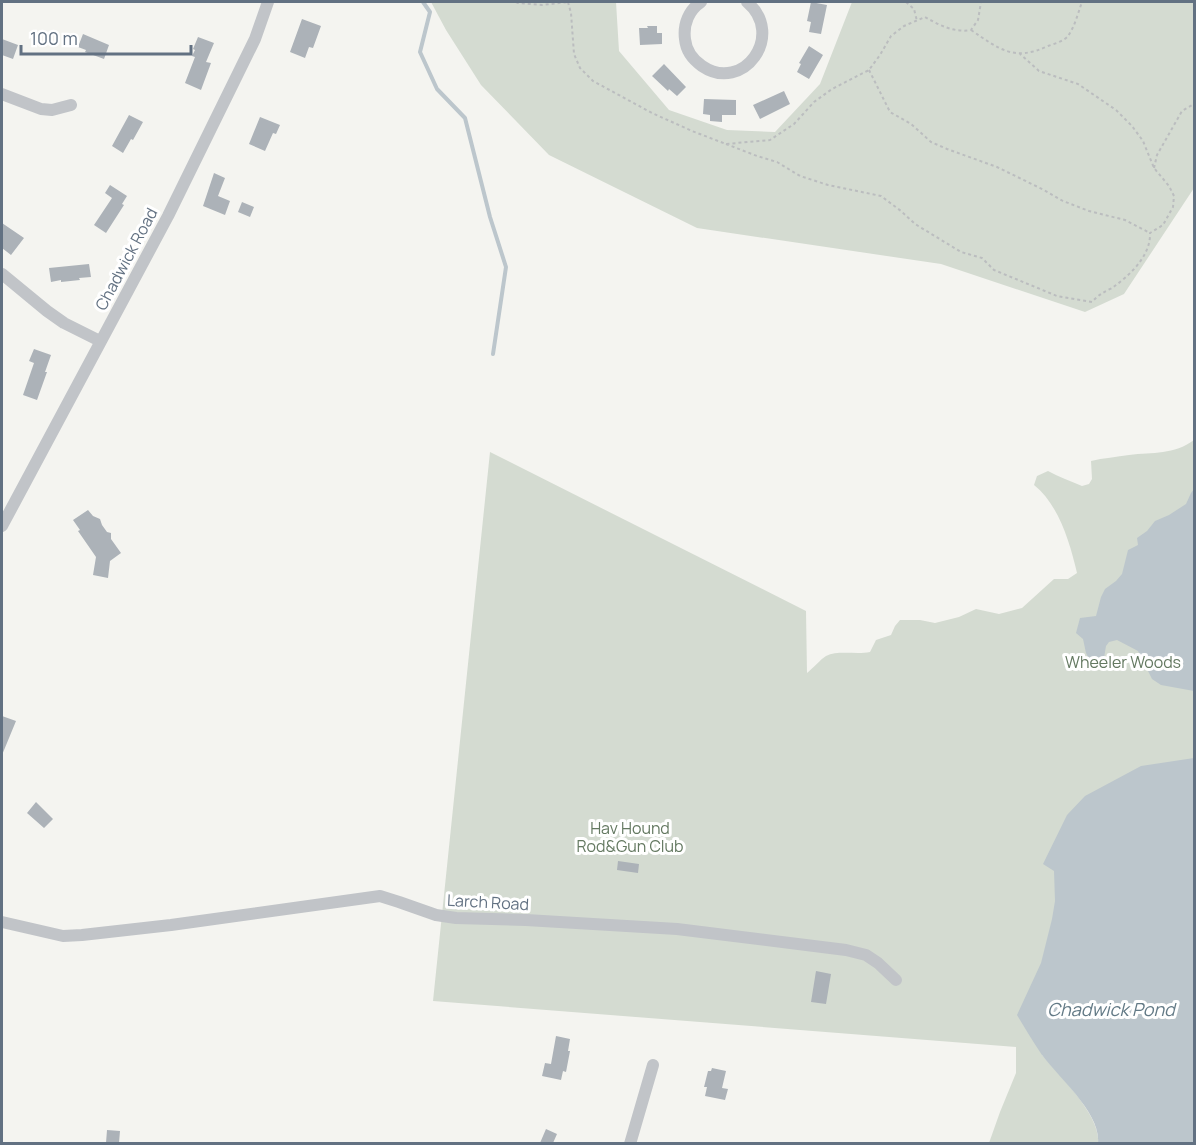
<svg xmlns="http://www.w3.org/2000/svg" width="1196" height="1145" viewBox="0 0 1196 1145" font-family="Manrope,sans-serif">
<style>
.green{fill:#d4dbd1}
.water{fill:#bcc6cc}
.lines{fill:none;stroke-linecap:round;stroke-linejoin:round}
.stream{stroke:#bcc6cc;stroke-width:4}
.building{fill:#acb2b8}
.path{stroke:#bbbdbf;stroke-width:2;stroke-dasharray:3 3;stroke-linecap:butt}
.minor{stroke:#c1c4c8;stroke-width:12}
.labels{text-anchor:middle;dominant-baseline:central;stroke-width:6;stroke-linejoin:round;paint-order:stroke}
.street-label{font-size:16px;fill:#627182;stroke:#fff}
.park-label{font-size:16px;fill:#647961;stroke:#fff}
.water-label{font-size:18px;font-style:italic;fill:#637a86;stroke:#fff}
</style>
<rect width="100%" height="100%" fill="#f4f4f0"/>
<path class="green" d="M431,2H616L619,51L669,110L727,130L775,132L820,84L852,2H1194V188L1124,294L1085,312L941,264L697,228L549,155L481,85L446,30Z
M1194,440V767L1075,854L1042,1055C1060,1076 1101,1116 1098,1143H989L1000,1112L1016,1073V1047L433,1001L490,452L806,611L807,673C812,669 821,659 826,656C838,650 857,655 870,652L876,640L891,635L895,626L900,620H920L935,623L959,617L976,609L999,614L1022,608L1054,579H1068L1077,573C1070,543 1059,505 1034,485L1037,476L1048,471C1059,477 1071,481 1082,486L1089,484L1092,479L1091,461C1103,458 1117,457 1129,455C1153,452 1174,455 1194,440Z"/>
<path class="water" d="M1194,489V691L1161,685L1152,679L1138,651L1117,640L1109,642L1106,646L1104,658L1091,663L1086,653L1083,639L1076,633L1080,618L1096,616L1101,597L1105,589L1116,581L1122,574L1128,550L1138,545L1137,538L1147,531L1155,521L1169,515L1186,504L1191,493Z
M1194,758V1143H1098C1101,1113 1059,1078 1042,1055C1033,1042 1025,1028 1017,1015L1041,963L1052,919L1055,901L1054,871L1043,864L1067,815L1085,796L1141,766Z"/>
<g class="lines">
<path class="stream" d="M423,2L430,12L420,52L437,89L465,118L490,217L506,267L493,354"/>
</g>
<path class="building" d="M811,2L827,5L821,34L809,32L811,22L807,21Z
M302,19L321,26L313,48L309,47L305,58L290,52Z
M647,26H657V33H662V44L640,45L639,28H648Z
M83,34L109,45L104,59L85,52L86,50L78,47Z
M198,37L214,43L206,62L211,63L201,90L185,83L195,57L192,56L195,50L193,49Z
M2,39L18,45L13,59L2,55Z
M809,46L823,55L809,79L797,72L801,64L799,63Z
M664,64L686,87L677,96L669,89L668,91L652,76Z
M784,91L790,104L760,119L753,105Z
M704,99L736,100V115H722V122L710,121V115L703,114Z
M129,115L143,122L133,140L131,139L123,153L112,146Z
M260,117L280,125L276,134L273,133L265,151L249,144Z
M214,173L225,178L218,196L230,201L225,215L203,206Z
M110,185L127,196L122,204L124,205L106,233L94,225L112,198L105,193Z
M242,202L254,207L250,217L238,212Z
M2,223L24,238L11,255L2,248Z
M89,264L91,277L79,278L80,280L61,282V280L51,282L49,268Z
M34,349L51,355L45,372H47L37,400L23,395L34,363L29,361Z
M88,510L93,516L100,519L102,525L107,532L111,533V539L121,553L110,561L108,578L93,575L96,557L78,531L80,530L73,520Z
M2,716L16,721L2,755Z
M36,802L53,819L44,828L27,813Z
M618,861L639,864L638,873L617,870Z
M816,971L831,974L826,1004L811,1002Z
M556,1036L570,1039L568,1051H570L566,1072L563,1071L561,1080L542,1076L545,1063L551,1064Z
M712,1068L726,1071L722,1088L728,1089L725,1100L705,1096L707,1087H704L708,1071H711Z
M546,1129L557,1134L553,1143H540Z
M107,1130L120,1131L119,1143H106Z"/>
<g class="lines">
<path class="path" d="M516,2L518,3L542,5L568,2
M568,2L571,13L574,54L580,68L593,81L652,113L692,131L726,144L770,140L794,124L814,102L832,89L869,70L880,55L891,36L904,26L925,17C939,25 954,33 971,30L978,20L981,2
M906,2L914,9L917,21
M971,30C999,49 1014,62 1048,46C1054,44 1064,41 1068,36C1075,26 1078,13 1082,2
M869,70L890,112L911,124L931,142L947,149L997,167L1044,190L1063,201L1089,211L1125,220L1150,233
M726,144L757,156L777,162L800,176L828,185L881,196L901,211L915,224L961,252L982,258L994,270L1057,296L1092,302C1098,295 1104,292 1112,288C1129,276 1151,256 1150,233L1163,225L1173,207L1174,196L1169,186L1154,168L1143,141L1132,126L1116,110L1078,84L1039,71L1020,54
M1154,168L1157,155L1182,111L1194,104"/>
<path class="minor" d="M701,2C689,10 683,24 685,39C686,50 692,59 702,66C743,94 786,35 747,2
M2,94L41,109L52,110L71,105
M2,274L47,311L64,323L100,341
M2,526L168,216L255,39L268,2
M2,922L63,936L82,935L171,925L380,896L399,902L436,915L456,918L526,920L677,929L846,950L866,955L878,963L896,980
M630,1144L653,1065"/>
</g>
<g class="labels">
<g class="street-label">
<text transform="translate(126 259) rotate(-62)">Chadwick Road</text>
<text transform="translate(488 902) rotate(3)">Larch Road</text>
</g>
<g class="park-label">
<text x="1123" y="662">Wheeler Woods</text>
<text x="630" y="828">Hav Hound<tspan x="630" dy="18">Rod&amp;Gun Club</tspan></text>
</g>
<g class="water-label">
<text x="1111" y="1009">Chadwick Pond</text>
</g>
</g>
<rect width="1196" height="1145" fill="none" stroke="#627182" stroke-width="6"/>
<path d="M21 45v9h170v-9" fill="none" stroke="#627182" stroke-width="3"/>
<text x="30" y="45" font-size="18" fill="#627182" stroke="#ffffff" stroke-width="4.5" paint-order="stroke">100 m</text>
</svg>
